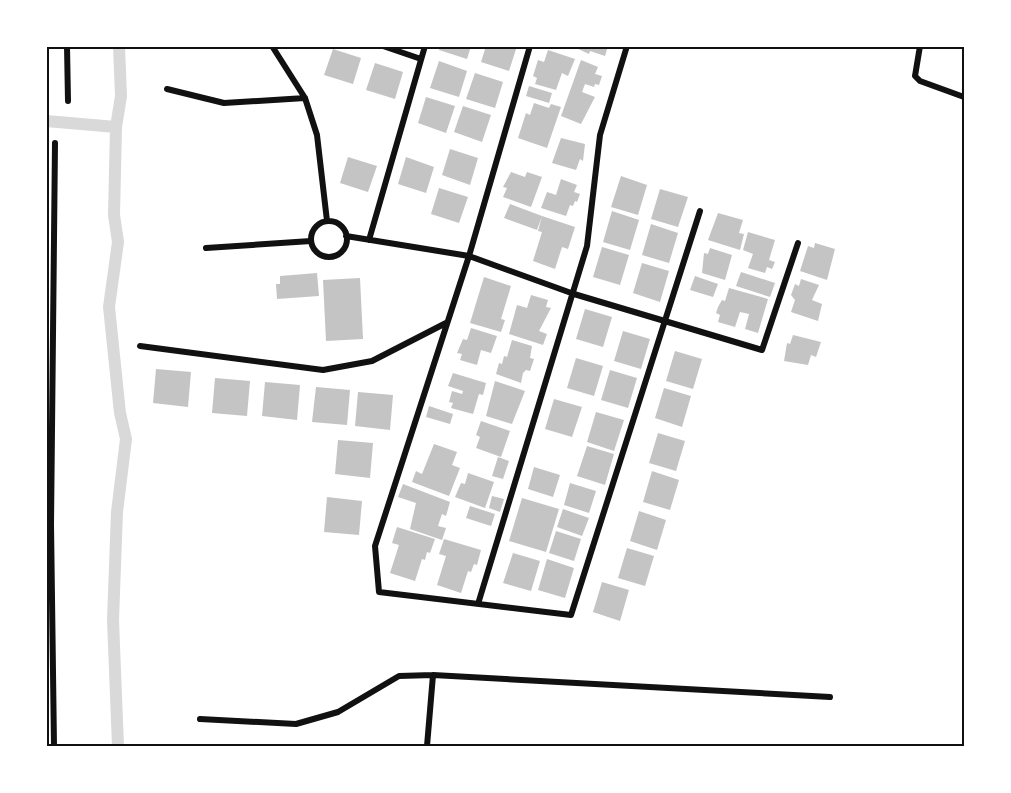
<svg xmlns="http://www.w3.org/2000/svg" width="1011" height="793" viewBox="0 0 1011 793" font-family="'Fira Sans',sans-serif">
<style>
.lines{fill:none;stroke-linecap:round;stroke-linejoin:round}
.canal{stroke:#d9d9d9;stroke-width:12}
.building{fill:#c4c4c4}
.minor{stroke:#111;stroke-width:6}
.neatline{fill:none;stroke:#111;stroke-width:2}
</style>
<rect width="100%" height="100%" fill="#fff"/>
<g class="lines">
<path class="canal" d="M46,121L116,127
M118,746L113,620L117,512L126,439L120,413L109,307L118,242L114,215L116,127L121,96L119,46"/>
</g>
<path class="building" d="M440,46H471L467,59L439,50Z
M486,46H517L509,71L481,62Z
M572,46H608L605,56L590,51L589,54Z
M333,49L361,58L353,84L324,75Z
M548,50L575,59L568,76L562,73L556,90L535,84L537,78L533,76L538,60L544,62Z
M581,60L598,67L595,74L602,76L599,85L595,84L594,87L585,84L582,92L595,97L581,124L561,116Z
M439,61L467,71L459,97L430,88Z
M375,63L403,72L395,99L366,90Z
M475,73L503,82L495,108L466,99Z
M529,86L552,93L549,103L526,96Z
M426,97L455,106L446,133L418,123Z
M534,103L549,108L551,104L561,107L547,148L518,138L526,113L530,115Z
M463,106L491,115L482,142L454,132Z
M561,138L585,144L583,161L580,159L576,170L552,163Z
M450,149L478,158L470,185L442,175Z
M348,157L377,166L368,192L340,183Z
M406,157L434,167L426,193L398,184Z
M511,172L525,177L527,172L542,177L531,207L503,197L507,188L503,187Z
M621,176L647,185L638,215L611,207Z
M561,179L577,185L574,192L580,194L577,202L575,201L573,206L570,205L566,216L541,208L547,192L556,195Z
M439,188L468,197L459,223L431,214Z
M660,189L688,197L678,227L651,219Z
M510,204L542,216L537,230L504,218Z
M612,211L639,220L630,250L603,242Z
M718,213L743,220L739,233L744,234L740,250L708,240Z
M542,216L575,227L568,249L562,247L555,269L533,261L542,232L538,231Z
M651,224L678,233L669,263L642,255Z
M748,232L775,240L769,260L775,262L772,269L767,267L765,273L748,268L753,254L743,250Z
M815,243L835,249L827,280L800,271L808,246L814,248Z
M602,247L629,255L620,285L593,277Z
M710,248L732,255L725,280L702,273L704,253L708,254Z
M642,263L669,271L660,302L633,293Z
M741,272L775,283L770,297L736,286Z
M317,273L319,296L277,299L276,284H280V276Z
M695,276L718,284L713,297L690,290Z
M484,277L511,286L501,319L505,320L501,332L470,323Z
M360,278L363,339L326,341L323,280Z
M801,279L819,285L812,300L822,304L818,321L791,312L795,300L791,295L795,284L799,286Z
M729,288L768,299L758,333L745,329L751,307L749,314L740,312L735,327L718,322L720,315L716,313L718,307L722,300L725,301Z
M531,295L548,300L546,307L551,308L539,331L547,334L543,345L509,334L517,305L527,308Z
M585,309L612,317L603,347L576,339Z
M471,328L497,336L491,353L481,350L477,365L460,360L462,354L457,353L463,339L467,340Z
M623,331L650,339L641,369L614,361Z
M793,335L821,342L816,357L811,355L808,365L784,361L787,343L790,344Z
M512,340L532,346L530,358L534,359L530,371L526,370L523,373L521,383L496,374L499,363L502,364L504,356L507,357Z
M675,351L702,359L693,389L666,381Z
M576,358L603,366L594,396L567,388Z
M156,369L191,372L188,407L153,403Z
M610,370L637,378L628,408L601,400Z
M453,373L486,383L483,395L479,394L473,414L451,408L453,403L449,402L452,391L462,394L463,391L448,386Z
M215,378L250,381L247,416L212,413Z
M495,381L525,391L512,424L486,416Z
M265,382L300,385L297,420L262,416Z
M316,387L350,390L347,425L312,422Z
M664,388L691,396L682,427L655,418Z
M358,392L393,395L390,430L355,426Z
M554,399L582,407L572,437L545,429Z
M429,406L453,414L450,424L426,417Z
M596,412L624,420L614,451L587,442Z
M481,421L510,431L501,457L476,448L480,437L476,435Z
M658,433L685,441L676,471L649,463Z
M338,440L373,443L370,478L335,474Z
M434,444L457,452L452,465L460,468L449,496L412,482L416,471L422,474Z
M587,446L614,454L605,485L577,476Z
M498,457L509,461L503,479L492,476Z
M534,467L560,475L553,497L528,489Z
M652,471L679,480L670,510L643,502Z
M468,473L494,482L485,508L455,497L461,483L465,484Z
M570,483L596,491L589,513L564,505Z
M403,484L450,502L446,516L442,514L438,526L446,528L442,540L410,529L416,503L398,497Z
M492,496L504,499L500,512L489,508Z
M327,497L362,501L359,535L324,532Z
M522,498L559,509L546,552L509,541Z
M470,506L495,514L491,526L466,518Z
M563,509L589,518L582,536L557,527Z
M639,511L666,520L657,550L630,541Z
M397,527L435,539L430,553L427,552L425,560L422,559L415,581L390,573L399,545L392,543Z
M556,531L581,539L574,561L549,553Z
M444,539L481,550L477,565L474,564L471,572L468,571L461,593L437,585L446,556L439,554Z
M627,548L654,556L645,586L618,578Z
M513,553L540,561L531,591L503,583Z
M547,559L574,568L565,598L538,590Z
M602,582L629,590L620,621L593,612Z"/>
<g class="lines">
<path class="minor" d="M67,46L68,101
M272,46L305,98L317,135L327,221
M383,46L421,59
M530,46L469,256L375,546L379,592L571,615L700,211
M920,46L915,76L920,81L964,97
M167,89L224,103L305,98
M311 239a18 18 0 1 1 36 0a18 18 0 1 1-36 0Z
M346,236L469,256L574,294L762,350L798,243
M369,240L425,46
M206,248L311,241
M140,346L323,370L372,361L446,323
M478,604L587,246L600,135L627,46
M200,719L296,724L338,712L399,676L433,675
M54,746L51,524L55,143
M427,746L433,675L830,697"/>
</g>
<rect width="1011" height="793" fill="none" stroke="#ffffff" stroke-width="96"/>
<rect x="48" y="48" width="915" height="697" class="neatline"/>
</svg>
